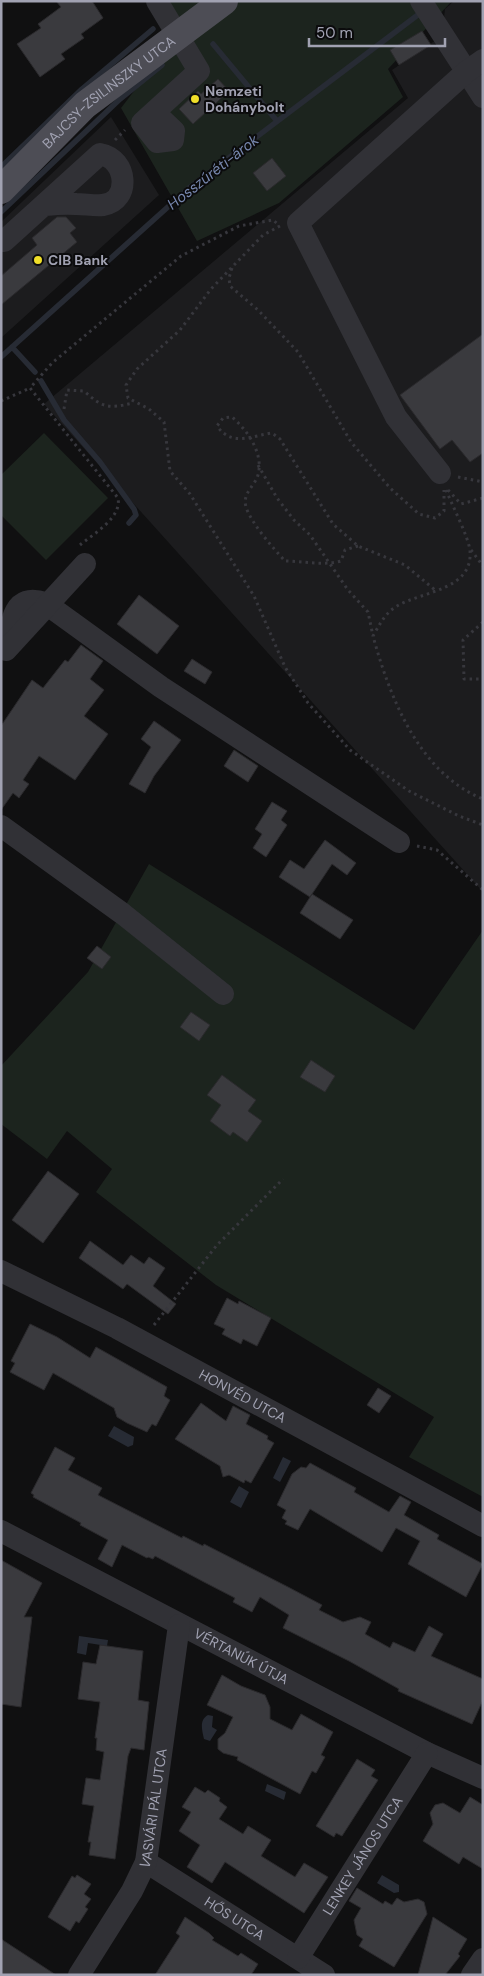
<svg xmlns="http://www.w3.org/2000/svg" width="484" height="1976" viewBox="0 0 484 1976" font-family="'DM Sans',sans-serif">
<style>
.built{fill:#1c1c1e}
.green{fill:#1c241e}
.water{fill:#272b34}
.lines{fill:none;stroke-linecap:round;stroke-linejoin:round}
.stream{stroke:#272b34;stroke-width:5.5}
.building{fill:#3a3a3e;stroke:#2b2a2d}
.path{stroke:#37373d;stroke-width:3;stroke-dasharray:2.5 4;stroke-linecap:butt}
.minor{stroke:#313136;stroke-width:22}
.major{stroke:#4d4d55;stroke-width:28}
.poi-dot{fill:#f0df29;stroke:#0b0b0c;stroke-width:2}
.labels{text-anchor:middle;dominant-baseline:central;stroke-width:4;stroke-linejoin:round;paint-order:stroke}
.poi-label{font-size:14px;font-weight:bold;fill:#a1a2b2;stroke:#0b0b0c;text-anchor:start}
.street-label{font-size:14px;fill:#a1a2b2;stroke:#0b0b0c}
.water-label{font-size:15px;font-style:italic;fill:#7787ae;stroke:#0b0b0c}
</style>
<rect width="100%" height="100%" fill="#101011"/>
<path class="built" d="M454,1H483V892L44,404L408,98L392,70L442,36L445,9Z
M111,117L159,195L1,338V222Z"/>
<path class="green" d="M157,1H452L388,69L403,97L279,203L197,241L121,108L178,34Z
M44,433L108,498L46,560L1,515V475Z
M149,864L414,1030L483,930V1497L409,1457L434,1417L216,1285L96,1192L112,1169L67,1131L47,1159L1,1124V1066L88,972Z"/>
<path class="water" d="M114,1426L134,1437L133,1445L128,1447L108,1436Z
M283,1457L291,1461L280,1482L273,1478Z
M239,1486L249,1492L241,1508L230,1502Z
M79,1636L108,1640L107,1646L88,1643L86,1655L77,1653Z
M208,1715L213,1716L212,1727L217,1730L210,1741L204,1739C202,1730 199,1720 208,1715Z
M267,1784L286,1792L284,1800L265,1791Z
M382,1875L399,1885V1892L394,1893L377,1883Z"/>
<g class="lines">
<path class="stream" d="M213,44L277,121
M1,167L82,89L153,29
M1,212L120,99L162,65
M12,347L35,372
M1,357L189,188L423,11
M41,381L64,420L100,462L134,509L136,515L129,523"/>
</g>
<path class="building" d="M56,1H92L103,18L81,34L84,38L61,54L65,59L40,77L17,44L41,28L38,24L61,7Z
M422,31L431,45L399,65L390,50Z
M218,79L229,91L193,124L179,109L198,91L201,94Z
M272,158L286,176L267,191L253,173Z
M57,217H66L76,228L70,233L77,242L1,305V276L37,245L32,238Z
M483,334V453L470,462L452,440L440,449L400,395Z
M139,595L179,626L157,654L117,624Z
M81,645L103,661L90,679L104,690L84,716L108,734L75,780L39,756L23,780L29,784L19,798L13,793L1,810V726L32,680L43,688L65,660L68,662Z
M192,659L212,672L205,684L184,671Z
M154,721L181,740L154,776L145,793L129,784L151,747L141,739Z
M234,750L258,766L248,782L224,766Z
M272,802L287,811L281,820L287,825L266,857L253,848L262,834L255,829Z
M325,840L356,863L347,875L332,864L310,897L279,877L290,860L304,869Z
M312,894L353,920L340,939L300,913Z
M97,946L111,957L102,969L87,958Z
M191,1012L210,1025L199,1041L180,1027Z
M311,1060L335,1076L325,1092L300,1077Z
M222,1075L256,1100L248,1111L262,1121L247,1142L233,1132L230,1136L210,1121L221,1105L207,1095Z
M48,1171L79,1194L43,1243L12,1220Z
M90,1241L123,1265L131,1255L144,1264L149,1257L165,1268L153,1286L176,1304L168,1314L127,1284L123,1289L79,1258Z
M227,1298L238,1304L239,1301L271,1318L257,1346L243,1339L241,1344L222,1334L225,1329L214,1324Z
M30,1324L57,1337L90,1358L96,1347L167,1387L164,1396L170,1400L156,1426L152,1424L147,1432L127,1423L117,1417L114,1408L53,1373L44,1390L10,1372L15,1363L11,1361Z
M378,1388L391,1396L379,1413L367,1405Z
M201,1403L226,1421L233,1406L250,1415L246,1424L268,1436L267,1439L274,1443L251,1483L245,1480L244,1483L229,1475L223,1477L220,1466L175,1439Z
M55,1447L75,1458L68,1470L102,1488L98,1495L182,1538L183,1536L203,1546L204,1544L288,1587L322,1605L319,1610L343,1622L360,1617L371,1622L365,1634L390,1648L393,1642L415,1652L429,1626L443,1634L431,1656L483,1679V1700L472,1724L398,1691L399,1689L349,1661L283,1628L289,1615L260,1597L252,1612L233,1602L235,1598L204,1582L155,1556L153,1559L148,1557L147,1558L122,1545L112,1567L98,1559L108,1540L80,1525L81,1523L33,1497L34,1495L31,1493Z
M310,1463L356,1488L354,1492L389,1512L400,1496L411,1502L404,1515L439,1535L437,1539L483,1564L466,1597L408,1564L420,1541L396,1528L382,1552L310,1509L298,1530L285,1524L287,1521L282,1518L286,1510L277,1505L292,1474L301,1467L306,1468Z
M1,1560L42,1583L24,1617H32L21,1707L1,1704Z
M100,1645L143,1651L138,1700L149,1702L144,1750L131,1748L128,1756L115,1859L89,1855L91,1842H88L94,1806L82,1804L86,1778L100,1780L104,1752L96,1750L97,1738H95L100,1702L78,1699L83,1662L96,1664Z
M222,1675L241,1686L265,1695L270,1707V1719L292,1730L301,1714L333,1732L321,1755L325,1757L316,1773L312,1771L300,1794L237,1760L238,1757L223,1753L218,1749V1739L225,1733L233,1717L207,1705Z
M357,1759L375,1770L371,1776L378,1780L342,1836L336,1833L334,1837L316,1826Z
M195,1787L205,1793L208,1790L220,1798L219,1801L227,1807L219,1819L243,1834L248,1826L271,1840L261,1856L295,1877L304,1863L328,1877L304,1913L225,1862L212,1883L187,1867L200,1845L179,1831L191,1812L182,1807Z
M470,1797L483,1805V1869L463,1857L459,1864L423,1841L433,1824L430,1813L435,1805L443,1803L460,1813Z
M77,1875L91,1884L84,1894L91,1899L85,1907L88,1909L79,1923L76,1921L70,1931L48,1917L72,1876L75,1878Z
M357,1888L383,1904L385,1901L392,1905L397,1898L404,1902L418,1899L424,1902L427,1914L394,1967L359,1946L363,1939L357,1935L354,1920L361,1908L349,1901Z
M185,1917L209,1933L214,1938L212,1940L238,1956L241,1953L258,1964L251,1975H155L180,1936L176,1933Z
M433,1917L467,1939L458,1954L460,1956L445,1975H418Z
M1,1939L56,1975H1Z"/>
<g class="lines">
<path class="path" d="M115,140L125,130
M280,226L263,235L211,289L180,330L137,369L126,385L128,398L149,409L164,422L170,471L190,494L254,596L285,667L308,703L350,750L409,791L459,816L483,825
M232,268L229,278L230,286L258,310L298,352L351,442L390,488L419,514L435,518L444,511V490
M1,401L30,388
M64,409L67,390L84,391C103,408 108,409 133,403
M258,465L277,498L294,520L310,535L348,590L368,612L373,636
M458,477L483,482
M446,490C452,505 469,538 470,551C473,590 423,591 397,606C385,613 380,624 373,636C390,698 419,773 483,799
M448,490L461,504L483,498
M80,545C93,534 122,518 118,498L30,388L52,363L181,256L239,226L273,220L279,225
M358,546L345,550L341,561C323,566 303,561 285,561C273,548 251,523 246,507C242,493 255,486 258,475C264,453 247,430 232,417L223,418L217,426C232,447 251,436 272,433L280,439L333,524L358,546L405,565L435,590
M471,550L483,566
M483,622L463,640L464,679H483
M417,846L437,850L483,890
M154,1325L217,1245L283,1179"/>
<g class="minor">
<path d="M421,1L483,97"/>
<path d="M154,112L174,131L173,140L157,142L142,123L199,71L157,1"/>
<path d="M1,240L4,241L100,154C128,159 131,201 103,205C95,206 85,204 76,204C66,203 55,204 45,205"/>
<path d="M440,473L396,417L298,223L466,72L483,60"/>
<path d="M9,646C11,622 13,592 45,603L161,687L399,842"/>
<path d="M6,650L85,564"/>
<path d="M1,826L123,914L223,994"/>
<path id="s1" d="M1,1271L117,1328L483,1526"/>
<path id="s2" d="M1,1531L427,1753L483,1778"/>
<path id="s3" d="M146,1862L324,1975"/>
<path id="s4" d="M298,1958L427,1753"/>
<path id="s5" d="M79,1975L132,1891L146,1862L179,1625"/>
<path d="M472,1975L483,1959"/>
</g>
<path class="major" id="s6" d="M1,190L85,105L224,1"/>
</g>
<g class="poi-dot">
<circle cx="195" cy="99" r="5"/>
<circle cx="38" cy="260" r="5"/>
</g>
<g class="labels">
<g class="poi-label">
<text x="205" y="91">Nemzeti<tspan x="205" dy="16">Dohánybolt</tspan></text>
<text x="48" y="260">CIB Bank</text>
</g>
<g class="street-label">
<text stroke="none"><textPath href="#s6" startOffset="146">BAJCSY-ZSILINSZKY UTCA</textPath></text>
<text stroke="none"><textPath href="#s1" startOffset="272">HONVÉD UTCA</textPath></text>
<text stroke="none"><textPath href="#s2" startOffset="271">VÉRTANÚK ÚTJA</textPath></text>
<text stroke="none"><textPath href="#s5" startOffset="186">VASVÁRI PÁL UTCA</textPath></text>
<text stroke="none"><textPath href="#s4" startOffset="121">LENKEY JÁNOS UTCA</textPath></text>
<text stroke="none"><textPath href="#s3" startOffset="105">HŐS UTCA</textPath></text>
</g>
<g class="water-label">
<text transform="translate(213 172) rotate(-38)">Hosszúréti-árok</text>
</g>
</g>
<rect width="484" height="1976" fill="none" stroke="#a1a2b2" stroke-width="5"/>
<path d="M309 38v8h136v-8" fill="none" stroke="#a1a2b2" stroke-width="2.5"/>
<text x="316" y="38" font-size="15" fill="#a1a2b2" stroke="#0b0b0c" stroke-width="4" paint-order="stroke">50 m</text>
</svg>
